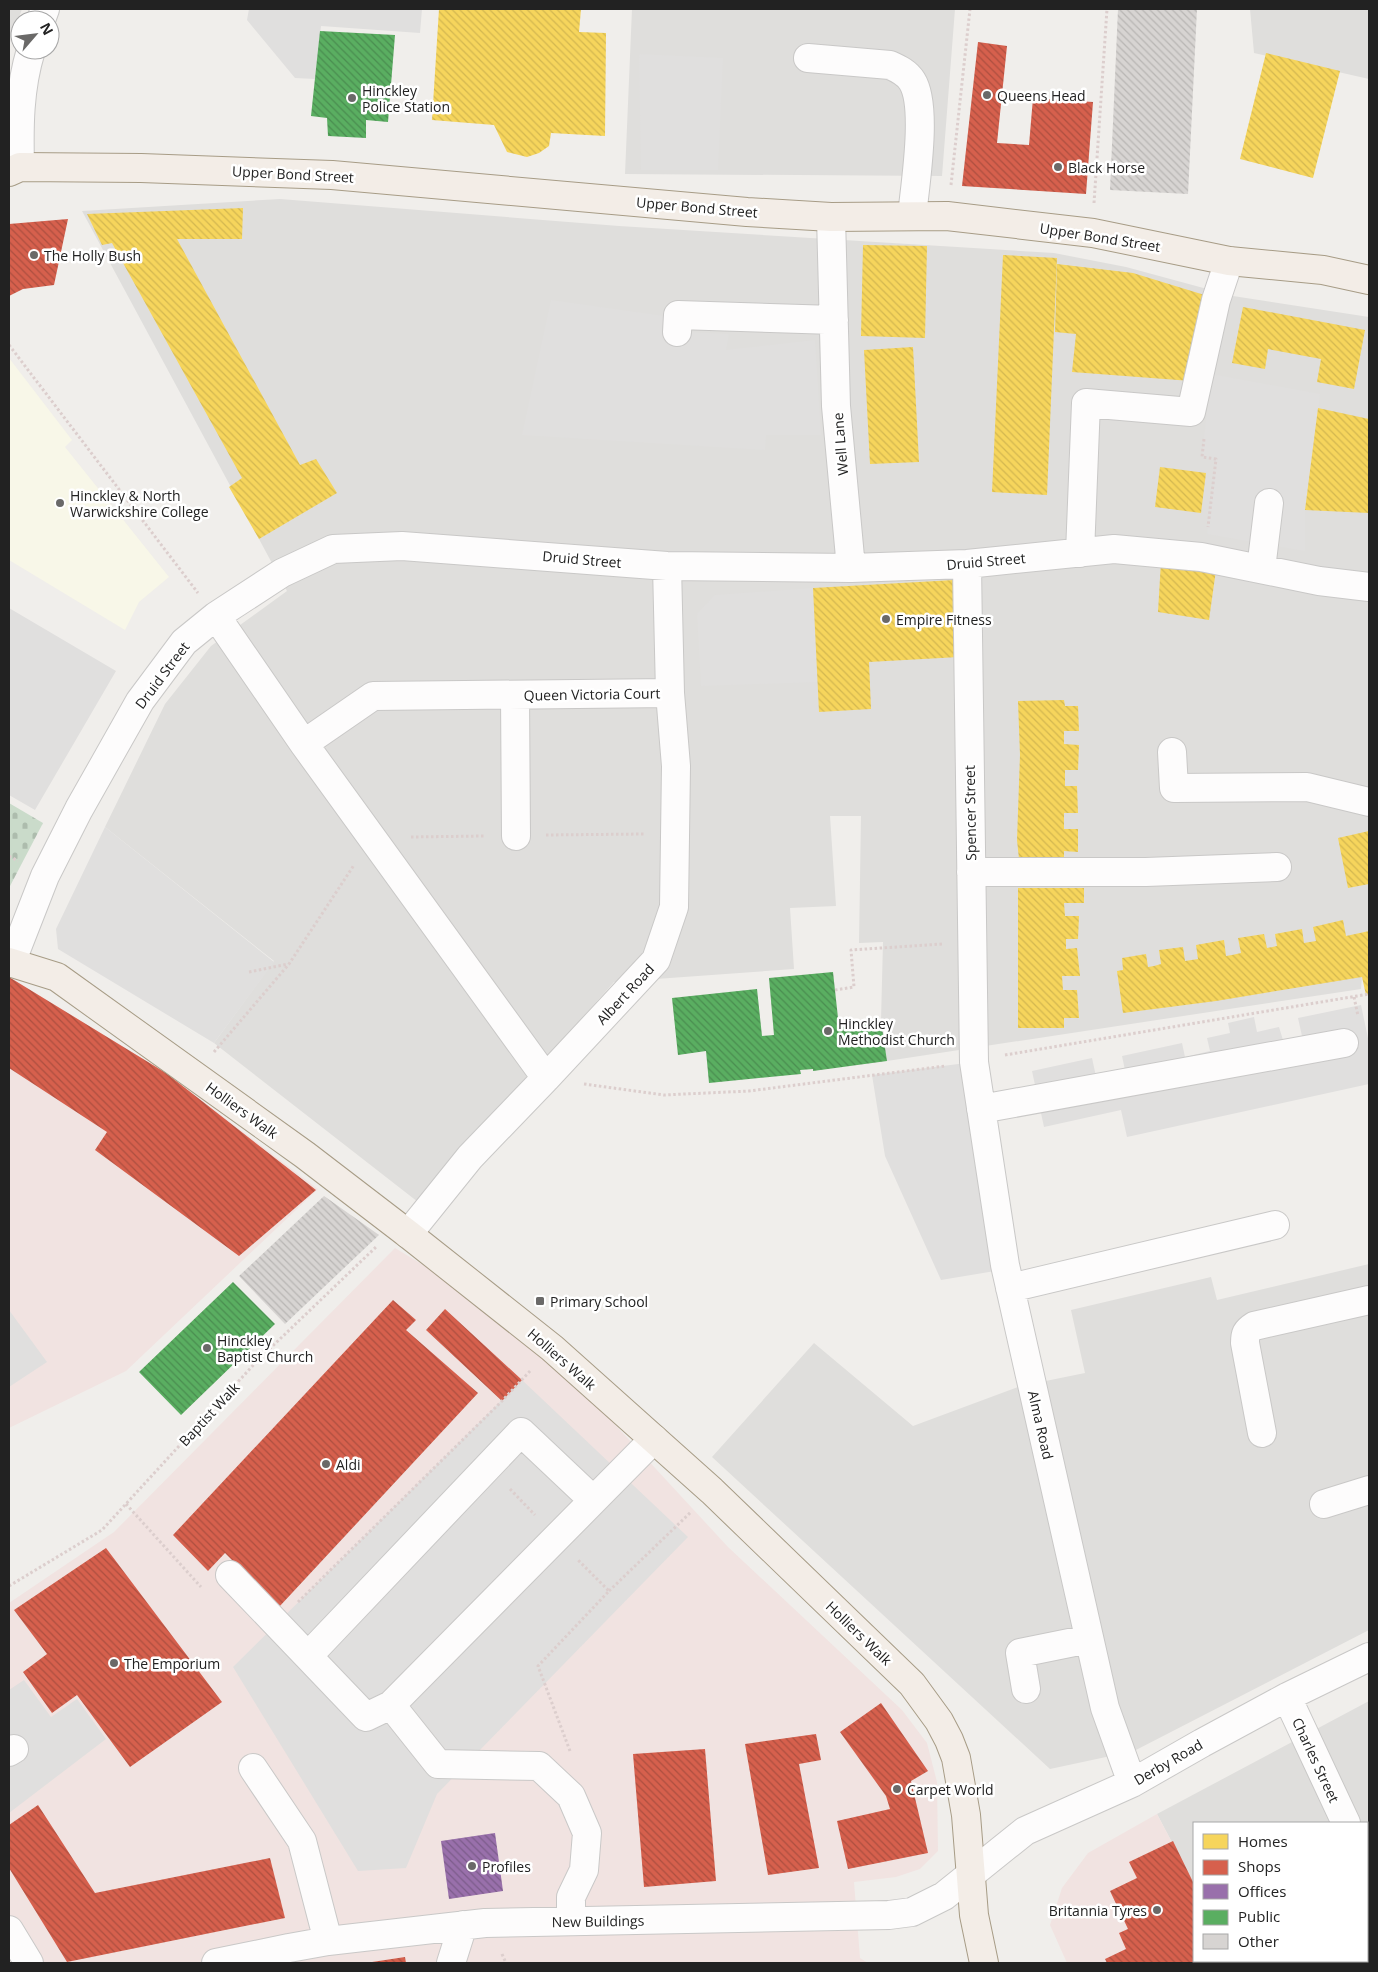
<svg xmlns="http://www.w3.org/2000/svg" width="1378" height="1972" viewBox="0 0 1378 1972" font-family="'Open Sans',sans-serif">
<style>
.residential{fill:#dfdedc}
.commercial{fill:#f1e3e1}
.education{fill:#f8f7e8}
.cemetery{fill:url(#cemetery-stones)}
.parking{fill:#e0dfde}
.homes{fill:url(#homes-back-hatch)}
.shops{fill:url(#shops-back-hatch)}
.offices{fill:url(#offices-back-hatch)}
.public{fill:url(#public-back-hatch)}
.building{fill:url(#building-back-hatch)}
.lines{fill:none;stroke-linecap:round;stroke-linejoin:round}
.minor-casing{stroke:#c9c8c7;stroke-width:30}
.major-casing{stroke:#a79c86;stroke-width:30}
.path{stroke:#dccecd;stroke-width:3;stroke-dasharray:2.5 2.5;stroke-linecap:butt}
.minor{stroke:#fdfcfc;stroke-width:28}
.major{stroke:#f3ede7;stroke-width:28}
.poi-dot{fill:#6a6968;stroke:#fff;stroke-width:2}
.labels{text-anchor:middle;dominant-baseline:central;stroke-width:5;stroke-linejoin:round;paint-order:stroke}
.poi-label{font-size:14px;fill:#222;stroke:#fff;text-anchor:start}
.street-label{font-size:14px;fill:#222;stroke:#fff}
</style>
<defs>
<pattern id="cemetery-stones" width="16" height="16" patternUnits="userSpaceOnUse" patternTransform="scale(1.25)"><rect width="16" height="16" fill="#cadbca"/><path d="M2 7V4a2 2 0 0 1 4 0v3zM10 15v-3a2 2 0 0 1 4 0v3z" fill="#adbcad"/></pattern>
<pattern id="homes-back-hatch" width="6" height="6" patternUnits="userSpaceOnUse" patternTransform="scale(1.25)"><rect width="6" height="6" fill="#f6d55c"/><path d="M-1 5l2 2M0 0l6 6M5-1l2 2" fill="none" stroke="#d3b750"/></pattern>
<pattern id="shops-back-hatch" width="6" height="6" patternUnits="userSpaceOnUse" patternTransform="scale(1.25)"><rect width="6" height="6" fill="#d6604d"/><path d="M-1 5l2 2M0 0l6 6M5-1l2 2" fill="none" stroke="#ad4f40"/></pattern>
<pattern id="offices-back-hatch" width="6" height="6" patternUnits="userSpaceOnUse" patternTransform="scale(1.25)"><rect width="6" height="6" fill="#9970ab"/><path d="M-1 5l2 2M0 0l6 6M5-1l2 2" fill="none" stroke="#7c5c8b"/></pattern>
<pattern id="public-back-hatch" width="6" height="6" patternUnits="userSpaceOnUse" patternTransform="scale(1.25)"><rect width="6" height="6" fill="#5aae61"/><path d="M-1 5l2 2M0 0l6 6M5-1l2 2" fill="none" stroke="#4a8d50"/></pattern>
<pattern id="building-back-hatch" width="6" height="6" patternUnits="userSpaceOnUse" patternTransform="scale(1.25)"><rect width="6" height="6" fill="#d7d4d2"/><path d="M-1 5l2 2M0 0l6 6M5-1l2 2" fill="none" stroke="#b8b6b4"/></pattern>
</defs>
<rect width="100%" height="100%" fill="#f0eeeb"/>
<path class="residential" d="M9,9H22L9,45Z
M632,9H955L942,176L625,174Z
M1250,9H1369V79L1254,53Z
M280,199L619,226L1054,253L1126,267L1233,296L1369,317V931L1353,935L1362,977L1361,989L887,1061L881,1021L883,942L859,943L861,816H830L836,906L790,908L794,969L614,982L418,1202L214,1043L274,961L105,827L165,704L211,646L287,591L82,211Z
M1369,1264V1630L1134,1751L1050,1769L712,1457L814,1343L913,1426L1021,1386L1085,1373L1071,1310L1211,1277L1217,1300Z
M1369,1701V1963H1233L1232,1961H1367V1823H1194V1884L1157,1814Z"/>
<path class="commercial" d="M9,977L166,1073L318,1189L126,1371L9,1428Z
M395,1248L524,1326L728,1547L902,1710L927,1743L937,1782L938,1851L920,1869L896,1877L854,1882L860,1958L868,1963H9V1603L114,1532Z
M1157,1814L1194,1884V1961H1232L1233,1963H1067L1050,1925L1062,1888L1088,1853Z"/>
<path class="education" d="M9,358L72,440L65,447L169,577L139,602L125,630L9,560Z"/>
<path class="cemetery" d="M9,803L43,823L9,888Z"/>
<path class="parking" d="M249,9H422L420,33L321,26L315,79L295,78L247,20Z
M639,54L723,58L718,170H641Z
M551,300L685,319V332L729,334L726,350L815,340L821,435H766L765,450L522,435Z
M1211,374L1320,394L1316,434L1305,510V551L1207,534L1216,461L1202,457Z
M813,588L817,682L701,686L697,614L715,595Z
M9,608L116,671L35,810L9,795Z
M105,827L274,962L214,1043L58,949L56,929Z
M1361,1005L1369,1043V1084L1127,1137L1121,1110L1044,1127L1032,1071L1092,1058L1097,1081L1126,1075L1122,1056L1182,1043L1185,1057L1210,1051L1207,1038L1230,1033L1228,1023L1254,1017L1257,1032L1279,1027L1283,1040L1302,1036L1298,1018Z
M974,1062L995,1271L941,1280L885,1156L872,1075Z
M9,1310L47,1362L9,1387Z
M522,1380L688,1537L437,1794L406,1868L358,1871L233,1667Z
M24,1680L51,1717L77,1699L106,1739L9,1813V1690Z"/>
<path class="homes" d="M439,9H581L579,32L606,33L605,136L551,133L549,146L539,153L527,157L507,152L494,125L432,120Z
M1266,53L1340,71L1313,178L1240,159Z
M243,208L242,239H177L300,465L316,459L337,493L259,539L229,487L242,478L112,243L102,245L87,214Z
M863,245L927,246L925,338L861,336Z
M1003,255L1057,258L1047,495L992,492Z
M1057,264L1133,273L1211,297L1191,381L1072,372L1076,334L1055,332Z
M1243,307L1365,330L1354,389L1317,382L1321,359L1268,349L1265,369L1232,363Z
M913,347L919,462L870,464L864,350Z
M1318,408L1369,419V513L1305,510Z
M1160,467L1206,473L1201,513L1155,507Z
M1161,561L1216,570L1209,620L1158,612Z
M954,580L959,657L869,662L871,709L819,712L813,588Z
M1064,700L1065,706H1078L1079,731H1064V744L1079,745L1078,770H1065V786H1077L1078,813H1064V829H1078V852L1064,851V861L1019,859L1017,840L1020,755L1018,701Z
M1369,831V884L1348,888L1338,838Z
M1018,888H1084V903H1064L1065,916H1079L1078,939H1066V949L1077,948L1080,976H1062L1063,990H1077L1079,1018H1064V1028H1018Z
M1343,920L1346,936L1369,931V994L1366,995L1362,977L1216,1001L1123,1013L1117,971L1123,970L1122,958L1146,954L1148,967L1154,966L1161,964L1159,950L1183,947L1185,961L1198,959L1196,945L1224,940L1226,956L1232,955L1241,953L1238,938L1264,934L1267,948L1277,946L1275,934L1302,929L1304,943L1316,941L1313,927Z"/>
<path class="shops" d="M978,42L1007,46L997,143L1029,145L1033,98L1093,102L1086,194L962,186Z
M68,219L54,285L23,289L9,296V224Z
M9,977L166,1073L316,1190L239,1256L95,1150L107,1132L9,1068Z
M393,1300L416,1320L406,1330L478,1393L279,1607L225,1553L208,1571L173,1535Z
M445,1309L522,1380L502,1401L426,1330Z
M106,1548L222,1702L130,1767L77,1695L52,1713L23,1672L47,1654L14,1610Z
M881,1703L928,1771L911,1781L928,1853L848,1869L837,1821L890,1809L886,1796L840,1732Z
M816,1734L821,1760L799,1764L819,1868L768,1875L745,1744Z
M705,1749L716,1881L644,1887L633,1754Z
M38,1805L95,1893L270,1858L285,1918L67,1962L9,1868V1825Z
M1173,1841L1194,1884V1961H1232L1233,1963H1107L1105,1959L1126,1949L1119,1933L1128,1929L1110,1891L1137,1878L1129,1862Z
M405,1957L406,1963H373L372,1962Z"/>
<path class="offices" d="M495,1833L503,1891L449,1899L441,1841Z"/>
<path class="public" d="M320,31L395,35L388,122L366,120V138L328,136L327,118L311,116Z
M833,972L839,1027L881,1021L887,1061L813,1071V1069L800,1070L801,1074L709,1083L706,1051L678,1055L672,998L757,989L762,1036L774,1035L769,978Z
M233,1282L275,1324L181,1415L139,1372Z"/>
<path class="building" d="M1118,9H1197L1188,194L1110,190Z
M324,1196L379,1235L285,1324L239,1276Z"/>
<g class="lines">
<defs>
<path id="minor" d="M41,20L45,9
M808,58L890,65C899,69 907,73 912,81C928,106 915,185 912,216
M20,167C19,127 19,89 31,50
M831,217L836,406L851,568
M677,332L678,315L834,320
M1080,553L1086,403L1191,412L1216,300L1229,261
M967,564L974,1062L1005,1265L1105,1708L1132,1783
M1261,569L1269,503
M216,616L304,744L546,1078
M515,695L516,836
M315,736L373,696L670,693
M1172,752L1174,788L1307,787L1369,802
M971,872H1146L1277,867
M11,963L45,876L79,809L140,701L184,642L216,616L282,573L333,549L402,546L667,566L851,568L967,564L1114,549L1201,557L1319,581L1369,587
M981,1109L1344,1043
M408,1234L470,1157L546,1078L656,960L674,907L676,766L670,693L667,566
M1010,1288L1275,1225
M1262,1433L1245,1343C1245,1334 1246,1331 1254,1326L1369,1300
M1324,1504L1369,1490
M230,1575L366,1717L391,1705L654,1439
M308,1656L521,1432L593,1500
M1026,1689L1020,1653L1089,1639
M1287,1697L1346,1823
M391,1705L438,1764L539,1766L571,1796L587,1833L584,1870L571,1897V1921
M9,1752L14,1749
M253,1768L302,1841L328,1941
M1367,1869L1369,1874
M9,1930L29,1963
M216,1963L289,1948L328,1941L485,1923L889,1915L912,1912L944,1896L1025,1831L1132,1783L1202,1743L1287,1697L1369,1657
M451,1963L463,1925"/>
<path id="major" d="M9,172L20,167L141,168L332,175L747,212L831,217L947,216L1093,233L1229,261L1323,270L1369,280
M9,962L57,977L305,1155L408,1234L552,1348L712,1491L912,1684L939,1721L949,1740L956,1758L966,1815L974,1915L984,1963"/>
</defs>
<use href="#minor" class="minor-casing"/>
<use href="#major" class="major-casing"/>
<path class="path" d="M951,185L970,9
M1094,203L1107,9
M9,345L198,593
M1204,439L1202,457L1216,459L1208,527
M546,835L644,834
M411,837L484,836
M9,856L18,861
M249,972L288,964
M835,990L854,987L851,950L942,944
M1354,997L1358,1016
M214,1052L289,964L354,865
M1005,1055L1369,994
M584,1084L664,1095L749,1091L945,1066
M510,1489L535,1515
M126,1504L201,1587
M9,1586L102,1530L258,1360L376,1247
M609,1591L691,1512
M298,1602L502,1401L531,1370
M570,1751L538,1666L609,1591L577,1559
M502,1954L506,1963"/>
<use href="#minor" class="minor"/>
<use href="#major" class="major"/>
</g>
<g class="poi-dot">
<circle cx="987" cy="95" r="5"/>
<circle cx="352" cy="98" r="5"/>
<circle cx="1058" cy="167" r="5"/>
<circle cx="34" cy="255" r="5"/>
<circle cx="60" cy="503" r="5"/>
<circle cx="886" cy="619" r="5"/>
<circle cx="828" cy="1031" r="5"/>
<rect x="535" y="1296" width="10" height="10" rx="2.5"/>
<circle cx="207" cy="1348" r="5"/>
<circle cx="326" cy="1464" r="5"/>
<circle cx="114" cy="1663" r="5"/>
<circle cx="897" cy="1789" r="5"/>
<circle cx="472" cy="1866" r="5"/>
<circle cx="1157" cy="1910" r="5"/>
</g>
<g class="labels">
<g class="poi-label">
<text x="362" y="90">Hinckley<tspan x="362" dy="16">Police Station</tspan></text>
<text x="997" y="95">Queens Head</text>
<text x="1068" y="167">Black Horse</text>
<text x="44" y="255">The Holly Bush</text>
<text x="70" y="495">Hinckley &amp; North<tspan x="70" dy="16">Warwickshire College</tspan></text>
<text x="896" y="619">Empire Fitness</text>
<text x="838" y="1023">Hinckley<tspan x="838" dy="16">Methodist Church</tspan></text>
<text x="550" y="1301">Primary School</text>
<text x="217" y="1340">Hinckley<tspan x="217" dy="16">Baptist Church</tspan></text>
<text x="336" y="1464">Aldi</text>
<text x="124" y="1663">The Emporium</text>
<text x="907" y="1789">Carpet World</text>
<text x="482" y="1866">Profiles</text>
<text x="1147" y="1910" text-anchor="end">Britannia Tyres</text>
</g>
<g class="street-label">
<text transform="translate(293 174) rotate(3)">Upper Bond Street</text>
<text transform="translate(697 207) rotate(5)">Upper Bond Street</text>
<text transform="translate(1100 237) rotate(9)">Upper Bond Street</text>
<text transform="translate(840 444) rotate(-95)">Well Lane</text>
<text transform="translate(582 559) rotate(5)">Druid Street</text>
<text transform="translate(986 561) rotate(-5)">Druid Street</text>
<text transform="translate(162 675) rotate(-53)">Druid Street</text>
<text transform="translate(592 694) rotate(-1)">Queen Victoria Court</text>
<text transform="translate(970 813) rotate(-91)">Spencer Street</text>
<text transform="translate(625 994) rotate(-47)">Albert Road</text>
<text transform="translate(242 1110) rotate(36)">Holliers Walk</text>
<text transform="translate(562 1359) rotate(41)">Holliers Walk</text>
<text transform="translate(209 1414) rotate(-47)">Baptist Walk</text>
<text transform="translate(1041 1425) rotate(77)">Alma Road</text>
<text transform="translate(859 1633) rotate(44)">Holliers Walk</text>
<text transform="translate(1316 1760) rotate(65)">Charles Street</text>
<text transform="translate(1168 1762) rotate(-30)">Derby Road</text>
<text transform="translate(598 1921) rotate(-1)">New Buildings</text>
</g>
</g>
<rect width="1378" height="1972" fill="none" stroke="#222222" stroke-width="20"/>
<rect x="1193" y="1822" width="175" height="140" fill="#ffffff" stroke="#a7a7a7"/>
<rect x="1203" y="1834" width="25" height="15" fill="#f6d55c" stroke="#a7a7a7"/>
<text x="1238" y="1847" font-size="15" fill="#222222">Homes</text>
<rect x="1203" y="1860" width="25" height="15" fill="#d6604d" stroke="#a7a7a7"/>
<text x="1238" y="1872" font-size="15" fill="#222222">Shops</text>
<rect x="1203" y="1884" width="25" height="15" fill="#9970ab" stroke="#a7a7a7"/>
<text x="1238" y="1897" font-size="15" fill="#222222">Offices</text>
<rect x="1203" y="1910" width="25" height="15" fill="#5aae61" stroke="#a7a7a7"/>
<text x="1238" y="1922" font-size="15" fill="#222222">Public</text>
<rect x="1203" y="1934" width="25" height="15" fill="#d7d4d2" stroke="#a7a7a7"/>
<text x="1238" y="1947" font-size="15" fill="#222222">Other</text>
<g transform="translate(35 35) rotate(62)"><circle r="24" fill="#ffffff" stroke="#a7a7a7"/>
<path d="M0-4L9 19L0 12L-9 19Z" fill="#6a6968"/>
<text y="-8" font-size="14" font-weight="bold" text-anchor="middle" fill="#222222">N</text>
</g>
</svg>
